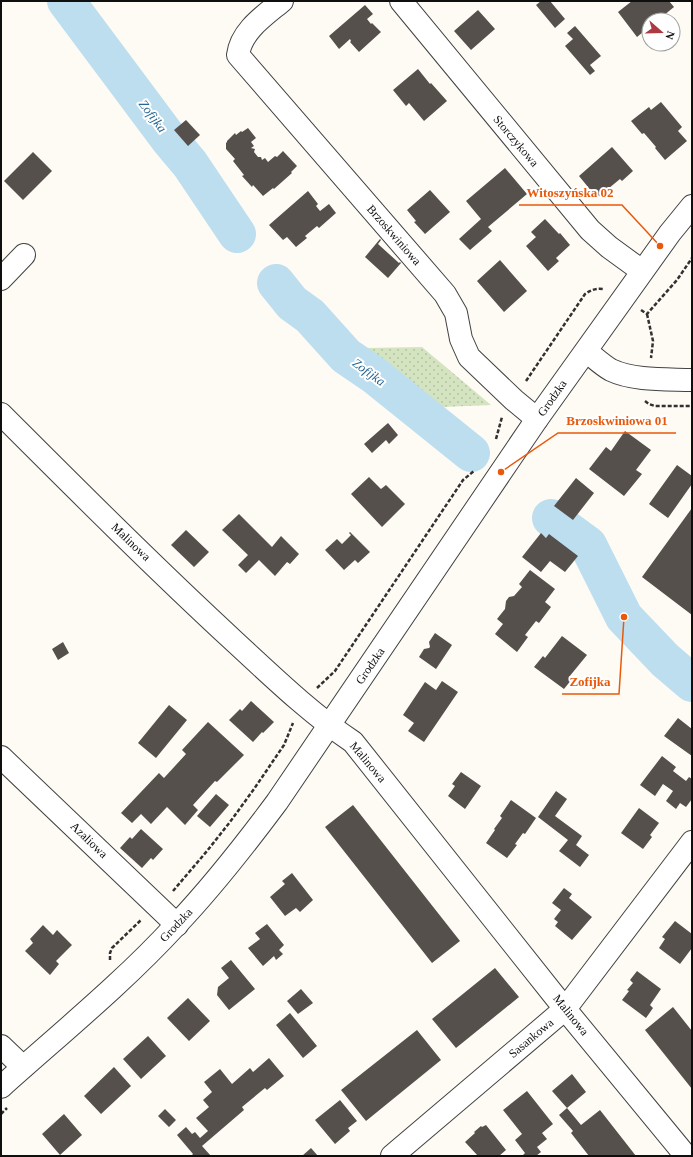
<svg xmlns="http://www.w3.org/2000/svg" width="693" height="1157" viewBox="0 0 693 1157" font-family="Georgia,serif">
<style>
.park{fill:url(#park-dots)}
.lines{fill:none;stroke-linecap:round;stroke-linejoin:round}
.river{stroke:#bddeef;stroke-width:38}
.building{fill:#56504d}
.minor-casing{stroke:#424242;stroke-width:24}
.tertiary-casing{stroke:#424242;stroke-width:24}
.path{stroke:#313131;stroke-width:2.5;stroke-dasharray:4 2;stroke-linecap:butt}
.minor{stroke:#fff;stroke-width:22}
.tertiary{stroke:#fff;stroke-width:22}
.labels{text-anchor:middle;dominant-baseline:central;stroke-width:4;stroke-linejoin:round;paint-order:stroke}
.street-label{font-size:12px;fill:#0f0f0f;stroke:#fff}
.water-label{font-size:13px;font-style:italic;fill:#286791;stroke:#fff}
.leader{fill:none;stroke:#e8590c;stroke-width:1.5}
.callout-dot{fill:#e8590c;stroke:#fff;stroke-width:1.5}
.callout-label{font-size:13px;text-anchor:middle;font-weight:bold;fill:#e8590c;stroke:#fff;stroke-width:4;stroke-linejoin:round;paint-order:stroke}
</style>
<defs>
<pattern id="park-dots" width="8" height="8" patternUnits="userSpaceOnUse"><rect width="8" height="8" fill="#d4e4c0"/><path d="M2 2h.1M6 6h.1" fill="none" stroke="#b5c2a4" stroke-width="1.8" stroke-linecap="round"/></pattern>
</defs>
<rect width="100%" height="100%" fill="#fdfbf3"/>
<path class="park" d="M422,347L491,405L442,407L366,348Z"/>
<g class="lines">
<path class="river" d="M66,1L169,139L190,164L237,234
M276,283L292,303L310,316L346,356L374,375L471,453
M551,518L588,545L624,617L665,660L692,683"/>
</g>
<path class="building" d="M541,1H550L565,19L555,28L536,5Z
M632,1H669L674,7L658,20H649V27L637,37L618,12Z
M365,5L373,14L367,19L371,24L372,23L381,32L359,52L350,42L351,41L350,39L339,49L329,36Z
M478,10L495,29L471,50L454,31Z
M575,26L601,56L590,65L595,71L590,75L565,46L573,39L567,33Z
M418,69L430,84L431,83L447,101L424,121L409,103L406,106L393,90Z
M661,102L682,127L678,131L687,141L665,160L655,148L656,147L644,133L642,134L631,121L649,107L651,110Z
M186,120L200,135L188,146L174,130Z
M248,128L256,138L251,142L254,146L251,148L255,149L254,152L258,157H261L262,160L265,158L268,162L275,156L277,157L283,151L297,166L291,172L292,173L274,189L273,188L263,196L253,185L252,187L242,176L244,175L233,161L235,159L226,149V143L227,142V141L235,133L236,135L241,131L242,132Z
M612,147L633,171L622,181L620,179L597,198L579,176Z
M33,152L52,171L23,200L4,181Z
M505,168L527,194L488,227L492,231L470,250L459,239L481,219L466,201Z
M430,190L450,212L425,234L414,222L416,221L407,210Z
M308,191L318,204L316,206L320,211L329,204L336,213L319,228L317,226L305,236L307,238L296,247L287,237L283,240L269,225Z
M545,219L559,234L560,233L570,245L556,258L559,261L548,271L526,246L536,237L531,232Z
M380,239L381,240L378,244L399,263L400,262L401,263L388,278L365,257Z
M500,260L527,291L504,312L477,281Z
M388,423L398,435L389,444L386,440L372,453L364,444Z
M625,431L651,450L636,470L642,474L624,496L589,469L606,447L611,451Z
M677,465L692,476V484L668,518L649,504Z
M369,477L381,489L386,485L405,504L382,527L351,494Z
M576,478L594,493L573,520L554,506Z
M692,508V615L642,577Z
M239,514L272,547L281,536L299,554L290,564L287,562L275,576L259,560L246,573L238,565L248,555L222,530Z
M186,530L209,552L194,567L171,545Z
M350,532L370,552L358,563L355,560L344,570L325,550L337,539L342,544L351,535L349,533Z
M541,533L546,538L549,534L578,556L565,572L550,561L541,572L522,557Z
M530,570L555,589L545,602L551,607L539,623L536,621L525,635L528,637L517,652L495,634L503,624L497,619L505,609L506,601L509,597L514,596L522,587L519,584Z
M435,633L452,645L436,669L419,657L424,649L429,648L430,647L429,642Z
M562,636L587,655L569,677L572,679L564,689L534,667L543,656L545,658Z
M63,642L69,653L58,660L52,649Z
M442,681L458,692L424,742L408,731L414,723L403,715L425,682L436,690Z
M251,701L274,722L263,733L262,732L253,742L229,720L240,709L242,711Z
M169,705L187,720L156,758L138,743Z
M678,718L692,729V756L664,736Z
M208,722L244,755L217,782L215,781L193,805L198,810L185,825L167,807L151,824L141,814L132,823L121,813L159,773L164,778L186,754L182,750Z
M662,756L676,767L673,771L686,781L689,777L692,779V799L686,807L680,803L676,809L666,801L673,791L663,784L655,796L640,785Z
M461,772L481,786L465,809L448,796L455,786L452,784Z
M556,791L567,799L555,816L582,836L576,845L589,855L580,867L559,851L568,840L538,817Z
M216,794L229,805L210,827L197,816Z
M511,800L536,818L525,834L523,833L515,844L517,845L507,858L486,843L495,830L494,829L502,818L500,816Z
M353,805L460,941L432,963L325,827Z
M639,808L659,823L650,835L652,837L643,849L621,833Z
M141,829L163,849L153,860L151,858L142,868L120,848L130,837L132,839Z
M292,873L313,900L300,912L296,908L285,916L270,897L285,884L282,881Z
M564,888L572,894L569,898L592,917L572,940L555,926L558,922L554,919L561,910L552,903Z
M675,921L692,934V948L680,964L659,948L665,939L662,937Z
M267,924L284,945L279,950L283,954L276,960L274,956L263,966L248,948L260,939L255,933Z
M43,925L53,935L57,930L72,945L56,961L59,964L50,975L25,951L33,943L30,939Z
M231,960L255,989L229,1010L217,995L218,987L229,978L221,968Z
M495,968L519,997L456,1048L432,1019Z
M637,971L661,989L650,1005L653,1008L646,1018L622,1000L629,991L627,990L633,983L630,980Z
M301,989L313,1003L298,1014L287,1001Z
M188,998L210,1021L189,1041L167,1018Z
M673,1007L692,1031V1089L645,1030Z
M290,1013L317,1046L303,1058L276,1025Z
M417,1030L441,1060L366,1121L341,1090Z
M148,1036L166,1056L141,1079L123,1059Z
M269,1058L284,1076L267,1090L265,1088L242,1107L244,1110L202,1146L211,1156H191L193,1154L177,1135L186,1127L192,1134L195,1132L200,1138L208,1131L196,1118L209,1107L203,1100L212,1092L204,1082L220,1069L232,1084L250,1068L253,1072Z
M114,1067L131,1086L101,1114L84,1096Z
M572,1074L586,1092L567,1108L552,1091Z
M527,1091L553,1124L542,1133L547,1139L537,1147L541,1152L536,1156H522L525,1153L515,1140L522,1134L503,1110Z
M340,1100L357,1121L348,1128L350,1131L335,1144L315,1120Z
M567,1108L581,1125L600,1110L636,1156H589L571,1133L573,1131L559,1115Z
M165,1109L176,1120L169,1127L158,1116Z
M64,1114L82,1135L60,1155L42,1134Z
M486,1125L506,1150L499,1156H478L465,1142L475,1133L474,1132L481,1126L482,1127Z
M311,1148L318,1156H302Z"/>
<g class="lines">
<defs>
<path id="minor" d="M282,1C264,16 241,31 238,55L445,294L456,313L461,339L469,357L514,400L537,419
M401,1L590,230L609,247L642,271
M1,279L24,255
M1,414C78,491 155,568 235,642C273,677 310,713 353,742L565,1009L686,1156
M1,757L177,925
M1,1046L23,1067
M392,1156L565,1009L692,842"/>
<path id="tertiary" d="M586,351C594,357 602,365 611,370C634,381 667,379 692,380
M1,1087C60,1034 123,983 177,924C213,886 245,845 277,802L537,419L670,233L692,206"/>
</defs>
<use href="#minor" class="minor-casing"/>
<use href="#tertiary" class="tertiary-casing"/>
<path class="path" d="M641,310L647,314L677,280L692,258
M647,314L653,341L651,358
M526,381L585,294C591,290 596,288 603,289
M645,401L649,404L655,406H692
M496,439L502,417
M317,688L335,671L463,480L474,471
M173,891L207,851L230,822L254,789L284,745L293,723
M110,960V953L112,948L141,920
M1,1114L7,1108"/>
<use href="#minor" class="minor"/>
<use href="#tertiary" class="tertiary"/>
</g>
<g class="labels">
<g class="street-label">
<text transform="translate(516 141) rotate(50)">Storczykowa</text>
<text transform="translate(394 235) rotate(49)">Brzoskwiniowa</text>
<text transform="translate(552 398) rotate(-55)">Grodzka</text>
<text transform="translate(131 542) rotate(44)">Malinowa</text>
<text transform="translate(370 666) rotate(-56)">Grodzka</text>
<text transform="translate(368 762) rotate(50)">Malinowa</text>
<text transform="translate(89 840) rotate(44)">Azaliowa</text>
<text transform="translate(176 925) rotate(-47)">Grodzka</text>
<text transform="translate(571 1015) rotate(51)">Malinowa</text>
<text transform="translate(531 1038) rotate(-40)">Sasankowa</text>
</g>
<g class="water-label">
<text transform="translate(153 116) rotate(53)">Zofijka</text>
<text transform="translate(369 372) rotate(36)">Zofijka</text>
</g>
</g>
<path class="leader" d="M660 246L622 205H519M501 472L558 433H676M624 617L619 694H562"/>
<g class="callout-dot">
<circle cx="660" cy="246" r="4"/>
<circle cx="501" cy="472" r="4"/>
<circle cx="624" cy="617" r="4"/>
</g>
<g class="callout-label">
<text x="570" y="197">Witoszyńska 02</text>
<text x="617" y="425">Brzoskwiniowa 01</text>
<text x="590" y="686">Zofijka</text>
</g>
<rect width="693" height="1157" fill="none" stroke="#0f0f0f" stroke-width="4"/>
<g transform="translate(661 32) rotate(110)"><circle r="19" fill="#ffffff" stroke="#9f9f9f"/>
<path d="M0-3L7 15L0 10L-7 15Z" fill="#ad3943"/>
<text y="-6" font-size="11" font-weight="bold" text-anchor="middle" fill="#0f0f0f">N</text>
</g>
</svg>
